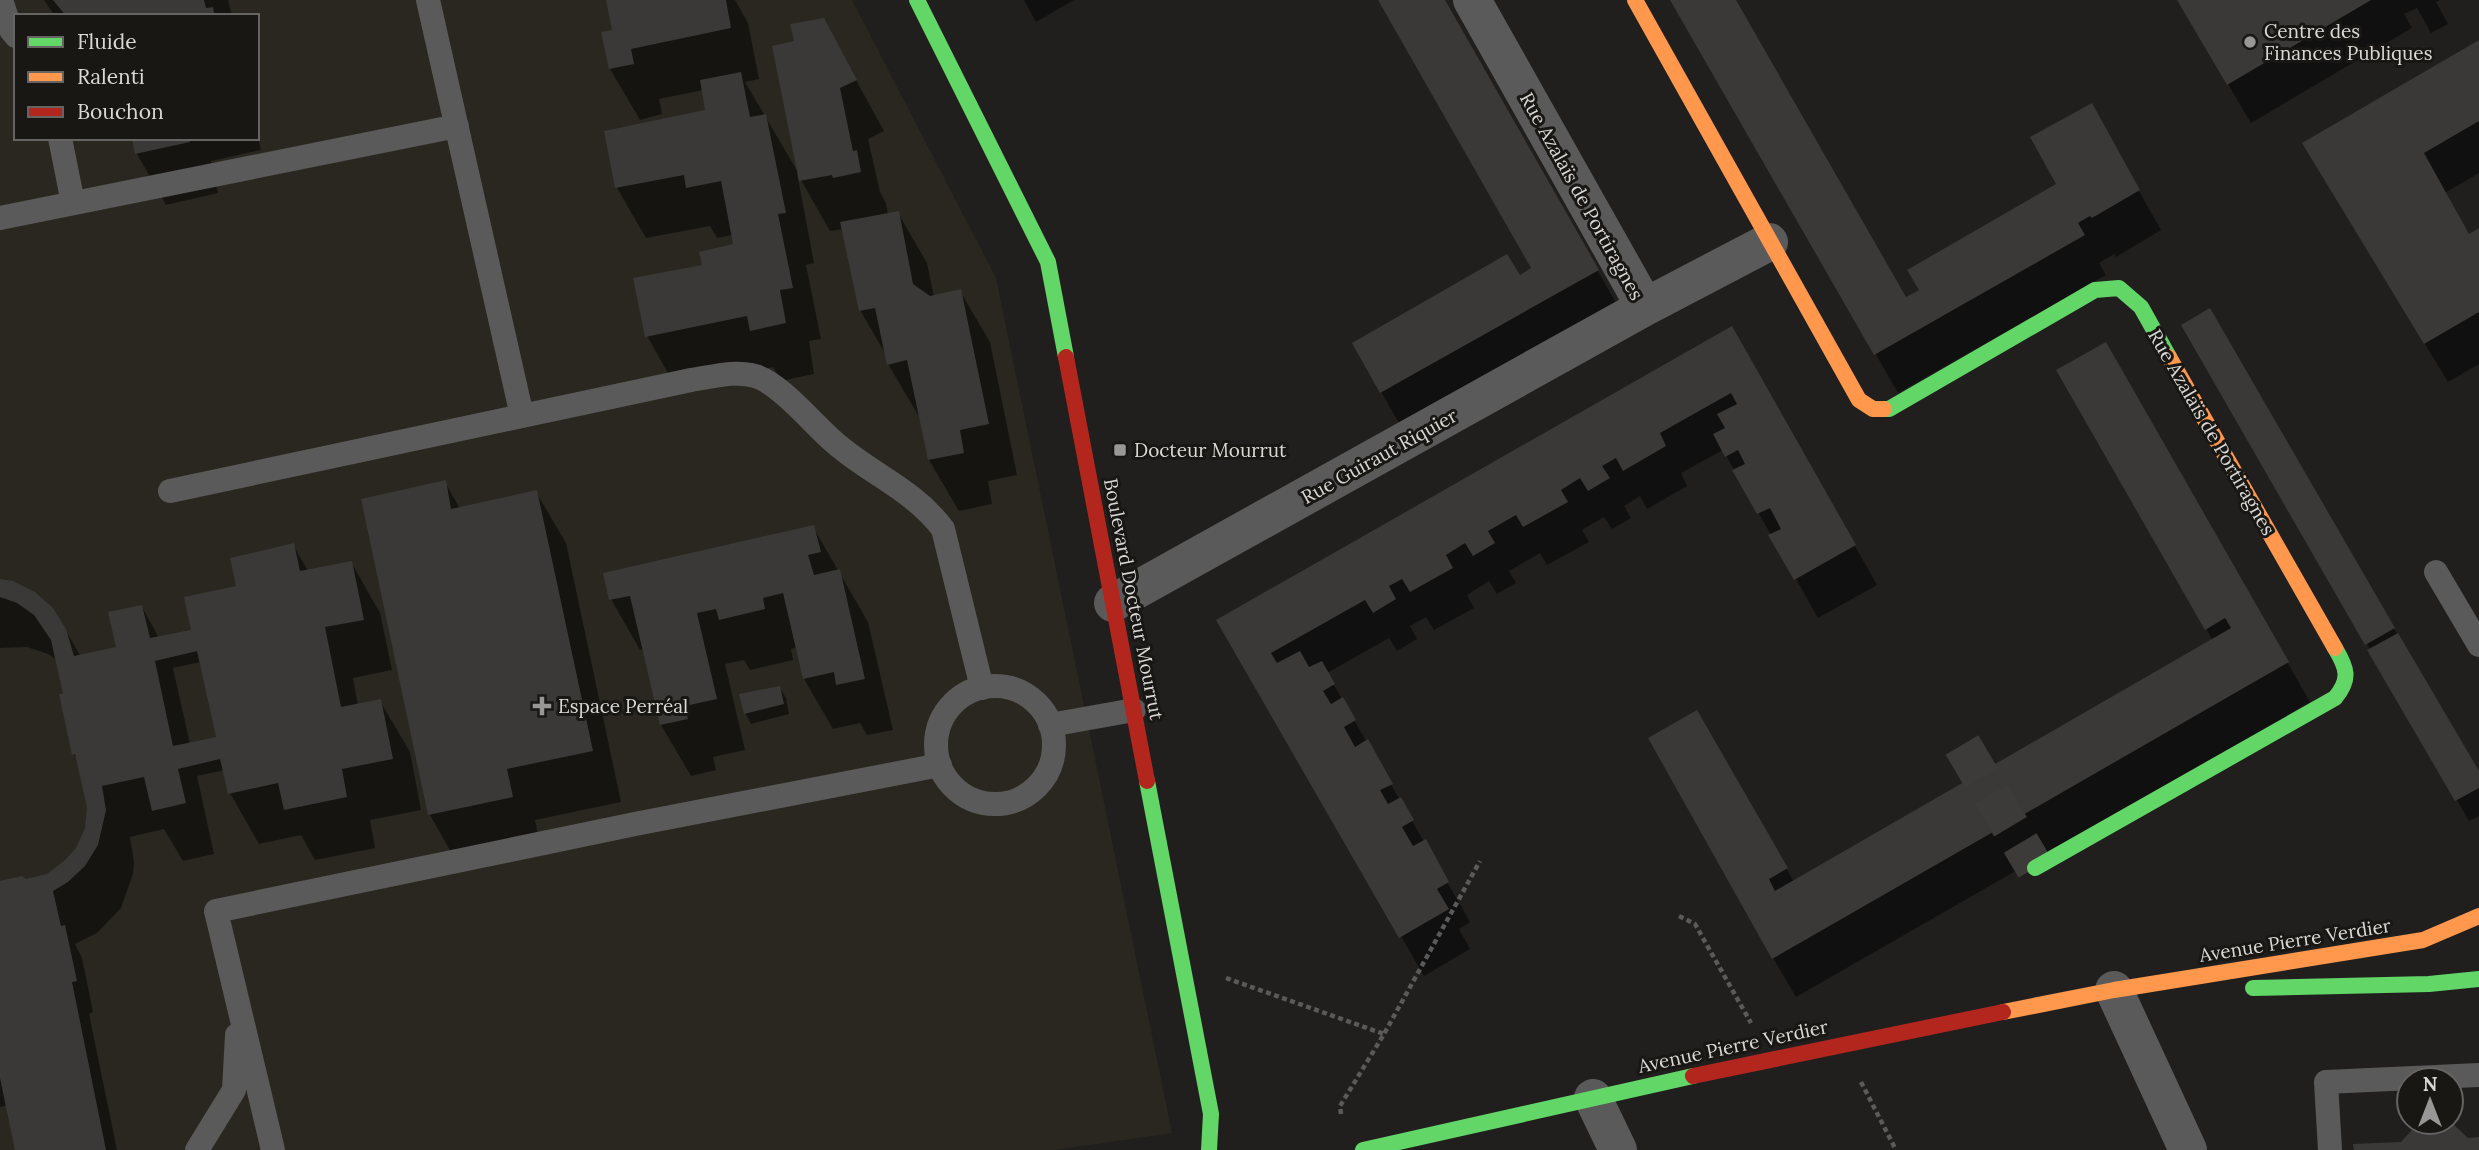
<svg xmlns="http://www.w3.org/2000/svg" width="2479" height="1150" viewBox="0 0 2479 1150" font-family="Lora,serif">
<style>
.built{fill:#29271f;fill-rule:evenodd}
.shadow{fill:#0007;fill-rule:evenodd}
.building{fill:#3a3938;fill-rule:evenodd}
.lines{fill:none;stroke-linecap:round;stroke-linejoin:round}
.secondary-tunnel{stroke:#3c3b3a;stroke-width:38;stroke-dasharray:38 19;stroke-linecap:butt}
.path{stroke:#5a5a5a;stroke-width:4.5;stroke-dasharray:5 3.5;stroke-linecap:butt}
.lane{stroke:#5b5a5a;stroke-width:24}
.street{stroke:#5b5a5a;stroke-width:38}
.fast{stroke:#63d668;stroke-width:16}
.slow{stroke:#ff974d;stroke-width:16}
.jam{stroke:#b3261e;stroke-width:16}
.poi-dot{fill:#989796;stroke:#181714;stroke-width:2.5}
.labels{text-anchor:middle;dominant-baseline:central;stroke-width:6;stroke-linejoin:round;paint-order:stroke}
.poi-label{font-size:19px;fill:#d9d8d6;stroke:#181714;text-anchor:start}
.street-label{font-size:19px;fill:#d9d8d6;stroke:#181714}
</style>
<rect width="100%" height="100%" fill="#201f1e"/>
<path class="built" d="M0,0H852L996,278L1172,1133L1055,1150H0ZM16,16H257V138H16Z"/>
<path class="shadow" d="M44,0H228L232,16H55Z
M608,0H735L748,23L759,79L745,82L799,174L796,42L823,20L884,131L868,139L880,192L886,203L888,215L898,213L927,263L934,297L960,291L990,342L1017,475L988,481L992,504L959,511L929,460L920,414L918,415L888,364L886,355L860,310L844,229L830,231L797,173L814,263L806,265L821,339L809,341L814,374L781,381L773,367L676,387L647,336L704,266L735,246L733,235L717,238L710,226L646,238L617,188L707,111L703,90L659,99L662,114L640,120L610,69L603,33L614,31Z
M1024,0H1074L1036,22Z
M1380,0H1443L1620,310L1404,432L1354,344L1519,277L1534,269Z
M1672,0H1734L1905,299L1920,291L2113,145L2161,230L2116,257L2114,254L2099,263L2106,275L1898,393Z
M2178,0H2440L2436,2L2448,24L2431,33L2417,8L2404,14L2412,28L2251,123Z
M2479,42V173L2445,193L2469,236L2479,230V364L2448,382L2327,183Z
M257,134L261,150L211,161L218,193L166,205L137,154L133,138H257Z
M2209,311L2479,775V816L2469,821L2184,326Z
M2105,344L2310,702L1796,997L1773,958L1697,712L1794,882L2213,641L2058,370Z
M1754,367L1877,585L1818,618L1723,450L1681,473L1687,486L1647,509L1640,496L1624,506L1631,518L1612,529L1604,517L1582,530L1589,542L1547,565L1540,553L1509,571L1516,583L1497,594L1489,581L1467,595L1474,608L1434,630L1426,617L1410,626L1417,639L1397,651L1389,638L1327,673L1470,922L1459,929L1470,949L1424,976L1218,620Z
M445,482L460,509L536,492L566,543L621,802L535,820L541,848L459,866L430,815L363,500Z
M813,527L868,622L893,730L867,735L860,723L833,729L804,679L797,647L791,649L793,660L750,670L744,660L725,664L745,750L713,757L716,770L691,776L661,725L644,649L640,650L611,599Z
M293,545L308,571L351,562L380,613L392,670L353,678L358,706L380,701L410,752L421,810L370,820L375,848L315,860L301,835L259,844L230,793L225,770L197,776L214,854L183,861L164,829L130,837L134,862L133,874L121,908L97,933L75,944L82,958L93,1012L89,1014L117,1150H17L8,1105L0,1107V882L25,881L48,875L65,863L78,849L86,829L89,807L79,763L74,754L57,660L48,654L27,647L0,648V580L59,619L81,657L118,648L142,607L159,638L190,632L238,587ZM200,662L218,738L190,744L173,668Z
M780,688L786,698L789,714L751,724L745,713Z"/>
<path class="building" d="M53,0H204L206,8L213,7L215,16H66Z
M606,0H726L731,28L631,49L634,64L609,69L601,32L612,30Z
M1378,0H1445L1599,270L1380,393L1352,343L1507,254L1520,275L1531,268Z
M1670,0H1736L1906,297L1919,290L1907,270L2056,184L2030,137L2092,103L2140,190L2092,218L2090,216L2078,223L2085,235L1874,355Z
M2177,0H2371L2227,85Z
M824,18L857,80L840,88L853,151L857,150L861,172L833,178L832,175L799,181L772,46L794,41L790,24Z
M2479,40V121L2424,153L2469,234L2479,228V312L2424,344L2302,143Z
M741,72L750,117L766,114L786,213L778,214L793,288L780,290L786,323L750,331L747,316L645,337L633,278L702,265L699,252L733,244L721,181L686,188L684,175L615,188L604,131L705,110L700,80Z
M132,138H189L190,142L135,154Z
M899,211L913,284L930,296L961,289L989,424L960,430L964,453L928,460L907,360L887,365L875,308L859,311L840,222Z
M2210,308L2395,628L2365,645L2181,325Z
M1732,326L1856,545L1794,580L1768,535L1781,529L1770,508L1757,514L1732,470L1745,464L1738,450L1725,457L1713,434L1725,428L1717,414L1737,404L1731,393L1660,433L1666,446L1623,471L1616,458L1602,466L1610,478L1588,491L1580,478L1561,490L1568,502L1523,527L1516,515L1488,531L1495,543L1473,556L1465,543L1446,555L1453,568L1410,592L1402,579L1389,586L1396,599L1373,613L1365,600L1271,653L1277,663L1300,651L1309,667L1322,661L1335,684L1323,691L1331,704L1343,697L1356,720L1344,727L1355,747L1368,739L1393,784L1380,790L1388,804L1401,797L1414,820L1402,827L1413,846L1426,839L1449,882L1437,889L1449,909L1399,938L1216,620Z
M2106,342L2289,662L1772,959L1648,738L1697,710L1788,868L1769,879L1775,891L2231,628L2225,618L2205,630L2056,370Z
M446,480L451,509L537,490L593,751L507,769L513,797L428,815L361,499Z
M814,525L821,552L808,555L814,575L840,569L865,679L836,685L834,672L803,679L783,593L763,598L765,609L719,620L716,609L697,613L717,699L685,706L688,719L660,725L630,596L609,600L603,573Z
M294,543L300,571L352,561L364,620L325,627L341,707L381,699L393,759L342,769L347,797L284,810L278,783L228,794L220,759L178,769L186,803L152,811L144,777L102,786L106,810L98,845L85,866L68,882L53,891L61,926L65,925L77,981L72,982L106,1150H15L0,1078V881L22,876L26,879L47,874L64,861L76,848L85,828L87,807L75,754L72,755L59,694H63L51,640L34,615L17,603L0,597V579L13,581L35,592L53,608L66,629L74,656L116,647L108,612L142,605L150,638L191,630L184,597L236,586L230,558ZM197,651L216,737L173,746L155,661Z
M2398,633L2479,771V788L2455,801L2367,650Z
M780,686L784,704L744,714L739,694Z
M2419,1122H2451L2468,1138L2479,1137V1150H2354L2353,1144L2401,1142Z"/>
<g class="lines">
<path class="secondary-tunnel" d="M1962,745L2035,868"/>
<path class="path" d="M1679,916L1695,924L1751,1023
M1226,978L1384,1034
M1861,1082L1896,1150
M1341,1114L1340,1106L1384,1034L1480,861"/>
<path class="lane" d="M1,0L11,30L16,36
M428,0L522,416
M60,138L73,203
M0,218L457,126
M170,491L691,380C712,377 735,370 755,376C780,383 814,425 834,442C870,474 913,489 943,529L982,688
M2436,572L2479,645
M936 745a59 59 0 1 1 118 0a59 59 0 1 1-118 0Z
M1050,725L1134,710
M197,1150L234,1090L237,1035
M273,1150L216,911L635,824L940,765
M2330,1150L2326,1082L2479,1075"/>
<path class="street" d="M1472,0L1645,307
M1113,603L1645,307L1769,242
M2114,990L2188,1150
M1593,1098L1618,1150"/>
<path class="fast" d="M917,0L1048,262L1066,357
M1884,409H1889L2095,290L2119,288L2141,307L2169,357
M1147,781L1211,1114L1209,1150
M2035,868L2335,698C2351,679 2347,668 2335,648
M2253,988L2429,984L2479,979
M1363,1150L1693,1076"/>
<path class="slow" d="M1635,0L1859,400L1873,409H1884
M2169,357L2335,648
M2003,1012L2114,990L2423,940L2479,916"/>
<path class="jam" d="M1066,357L1147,781
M1693,1076L2003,1012"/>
</g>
<g class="poi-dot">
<circle cx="2250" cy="42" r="7"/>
<rect x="1113" y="443" width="14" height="14" rx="3.5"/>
<path d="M538.5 695.5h7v7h7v7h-7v7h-7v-7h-7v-7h7z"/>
</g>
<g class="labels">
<g class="poi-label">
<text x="2264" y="31">Centre des<tspan x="2264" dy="22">Finances Publiques</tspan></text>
<text x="1134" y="450">Docteur Mourrut</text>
<text x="558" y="706">Espace Perréal</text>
</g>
<g class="street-label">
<text transform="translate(1582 196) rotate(61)">Rue Azalaïs de Portiragnes</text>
<text transform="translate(2212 432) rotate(60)">Rue Azalaïs de Portiragnes</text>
<text transform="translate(1379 456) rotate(-29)">Rue Guiraut Riquier</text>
<text transform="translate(1134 599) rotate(79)">Boulevard Docteur Mourrut</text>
<text transform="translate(2295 940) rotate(-9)">Avenue Pierre Verdier</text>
<text transform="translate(1733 1046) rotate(-12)">Avenue Pierre Verdier</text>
</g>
</g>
<rect x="14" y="14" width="245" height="126" fill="#181714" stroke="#656462" stroke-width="2"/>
<rect x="28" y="37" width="35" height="10" fill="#63d668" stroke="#656462" stroke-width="2"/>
<text x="77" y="49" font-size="21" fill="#d9d8d6">Fluide</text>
<rect x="28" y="72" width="35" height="10" fill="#ff974d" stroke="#656462" stroke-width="2"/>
<text x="77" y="84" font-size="21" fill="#d9d8d6">Ralenti</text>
<rect x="28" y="107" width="35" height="10" fill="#b3261e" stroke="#656462" stroke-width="2"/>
<text x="77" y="119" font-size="21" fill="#d9d8d6">Bouchon</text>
<g transform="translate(2430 1101)"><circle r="33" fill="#181714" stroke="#656462" stroke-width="2"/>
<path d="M0-5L12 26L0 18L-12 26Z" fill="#989796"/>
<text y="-10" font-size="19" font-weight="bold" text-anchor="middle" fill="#d9d8d6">N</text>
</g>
</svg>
